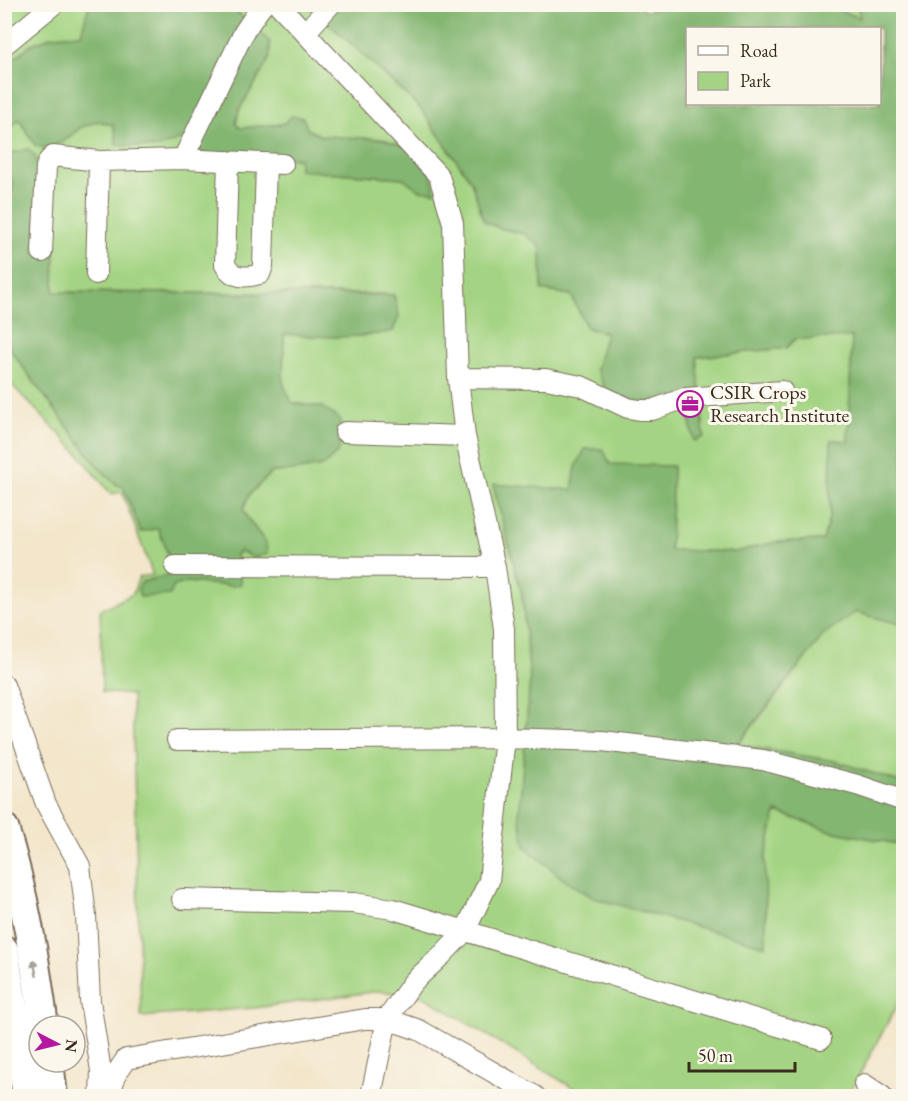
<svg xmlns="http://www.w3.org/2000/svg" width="908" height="1101" viewBox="0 0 908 1101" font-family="'EB Garamond',serif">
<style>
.green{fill:#a4d483;stroke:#707f50;stroke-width:1.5}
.forest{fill:#83b671;stroke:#5f7048;stroke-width:1.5;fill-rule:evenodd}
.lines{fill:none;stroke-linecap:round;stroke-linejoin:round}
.minor-casing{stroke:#7b6c5b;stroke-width:22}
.highway-casing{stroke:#7b6c5b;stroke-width:32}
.minor{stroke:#fff;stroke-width:20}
.highway{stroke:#fff;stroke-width:28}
.oneway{fill:#a79f9a}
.labels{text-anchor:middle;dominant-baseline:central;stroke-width:6;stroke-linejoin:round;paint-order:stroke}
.poi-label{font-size:20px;fill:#3b2a1e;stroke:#fbf7ec;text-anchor:start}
</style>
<rect width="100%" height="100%" fill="#fbf7ec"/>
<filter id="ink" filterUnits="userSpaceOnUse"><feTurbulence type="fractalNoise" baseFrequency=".0167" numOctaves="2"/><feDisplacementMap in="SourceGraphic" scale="12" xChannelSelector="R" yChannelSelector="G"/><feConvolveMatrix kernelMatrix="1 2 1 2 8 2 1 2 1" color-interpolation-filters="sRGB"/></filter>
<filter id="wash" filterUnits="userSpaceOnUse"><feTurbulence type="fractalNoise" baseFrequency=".008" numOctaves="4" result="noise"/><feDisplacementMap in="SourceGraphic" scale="24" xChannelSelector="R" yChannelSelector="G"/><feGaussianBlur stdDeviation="1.35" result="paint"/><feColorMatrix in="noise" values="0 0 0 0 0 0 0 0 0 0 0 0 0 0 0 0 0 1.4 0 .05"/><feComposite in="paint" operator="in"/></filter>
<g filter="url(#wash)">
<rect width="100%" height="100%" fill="#f3e6cb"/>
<path class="green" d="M241,4L306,5L345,38L420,108L471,181L484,221L499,228L525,234L541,248L542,290L571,295L587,328L607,333L596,369L674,396L688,412L694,441L704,437L697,357L786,348L795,339L852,337L848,441L831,440L830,515L823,540L776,542L736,552L669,550L673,466L576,467L573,490L493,485L522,595L530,680L519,815L766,946L765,859L776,812L831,831L903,845V994L848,1096H586L425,997L379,991L254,1008L141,1017L132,695L102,692L100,610L133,594L139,577L153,575L122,492L111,494L79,454L5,378L4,341L25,370L98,467L117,485L123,486L141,532L158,528L175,573L142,582L174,586L187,582L232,586L236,555L240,551L266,543L248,519L243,510L249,495L272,472L292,471L322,407L292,404L283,383L284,334C320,337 358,339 393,331L394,295L380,294L53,292L35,254L10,173L13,185L10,196L4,197L5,135L19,118L27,131L63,142L81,127L99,121L113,125L116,135V144L185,138L209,155L299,158V170L403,178L419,190L383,139L322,136L308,130L292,116L283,124L241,128L236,124L239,110L265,67L270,56V42L236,12Z
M13,5H89L81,34L53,36L32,44L5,66L4,11Z
M823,5H857L861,18Z
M856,612L903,625V783L835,761L737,746L825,633Z"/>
<path class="forest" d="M640,4L644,11L682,4H823L860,18L857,5H903V625L856,612L825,633L737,745L835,761L903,783V845L831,831L776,812L765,859L766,946L594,898L563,879L525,846L519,815L530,680L522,595L493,484L572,490L576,467L585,449H603L610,464L673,466L670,550L736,552L776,542L823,540L830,515L831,440L848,441L852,337L795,339L786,348L697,357L704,437L694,441L688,412L674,397L642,403L606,391L596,369L606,333L587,328L571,295L542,290L541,248L525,234L499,228L484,221L471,181L420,108L345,38L306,5ZM688,28H880V104H688Z
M89,5H241L237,12L270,42V57L265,67L239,110L236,124L240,128L283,124L292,116L303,118L308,130L322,136L383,139L406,147L431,173L435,192L419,190L403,178L299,170V158L209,155L201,152L197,142L185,138L156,148L116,145V135L113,125L99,121L81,127L63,142L46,148L35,145L19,119L5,135V66L32,44L53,36L81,34Z
M28,149L35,156L39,168L35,254L55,255L54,292L394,295L399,316L393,331C358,339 320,337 284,334L283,383L292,403L322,407L341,420L339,451L323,466L292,471L272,472L249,495L243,510L248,519L266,543L267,554L254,558L240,551L236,555L241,584L232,586L187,582L174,586L170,595L140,597L138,589L142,582L175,573L158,528L141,532L123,486L117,485L98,467L25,370L5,341V197L10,196L13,185L6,161L9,154Z"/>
</g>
<g filter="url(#ink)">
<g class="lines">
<defs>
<path id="minor" d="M278,4L439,176L453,223L458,378L465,436L495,567L504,629L505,738L489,881L465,931L441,956L413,982L387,1019L371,1096
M305,33L331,4
M4,45L54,4
M183,159L244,32L263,4
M228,161L225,265C233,279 246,278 260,274L263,266L266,163
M42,252L46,167L49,160L53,156L99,161L183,159L283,164
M96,274L99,161
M458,378L546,379L581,386L628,408L640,410H652L685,398L782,391
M345,432L465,436
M175,566L495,567
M4,685L46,804L80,866L86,916L90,1001L101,1071L100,1096
M177,740L505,738L602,741L763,760L857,785L904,801
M182,899L354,903L393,909L821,1039
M864,1084L882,1096
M105,1096L112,1087L117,1072L126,1059L365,1019H387L419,1030L535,1096"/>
<path id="highway" d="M4,828C24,891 35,960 44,1026
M4,950L27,1096
M49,1062L53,1096"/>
</defs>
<use href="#minor" class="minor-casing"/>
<use href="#highway" class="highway-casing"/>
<use href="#minor" class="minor"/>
<use href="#highway" class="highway"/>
</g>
<defs><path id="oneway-solid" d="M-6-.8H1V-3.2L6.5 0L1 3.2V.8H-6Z" transform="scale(1.5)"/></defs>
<use class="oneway" href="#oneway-solid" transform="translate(35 968) rotate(-101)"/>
</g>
<defs>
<symbol id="office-ring" viewBox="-11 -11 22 22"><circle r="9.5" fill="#fbf7ec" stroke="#b5179e" stroke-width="1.5"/><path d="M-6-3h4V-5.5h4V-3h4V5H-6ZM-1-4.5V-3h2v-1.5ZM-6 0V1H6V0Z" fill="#b5179e"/></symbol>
</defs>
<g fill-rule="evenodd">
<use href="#office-ring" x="675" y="389" width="30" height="30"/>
</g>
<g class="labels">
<g class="poi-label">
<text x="710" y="392">CSIR Crops<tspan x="710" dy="23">Research Institute</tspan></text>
</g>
</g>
<rect width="908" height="1101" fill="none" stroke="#fbf7ec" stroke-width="24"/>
<rect x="686" y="27" width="195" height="78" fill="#fbf7ec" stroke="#aea59a" stroke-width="1.5"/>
<rect x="698" y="46" width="30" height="9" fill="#ffffff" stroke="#aea59a" stroke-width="1.5"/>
<text x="740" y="57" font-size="18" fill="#3b2a1e">Road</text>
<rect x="698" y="72" width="30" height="18" fill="#a4d483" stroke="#aea59a" stroke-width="1.5"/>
<text x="740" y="87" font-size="18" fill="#3b2a1e">Park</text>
<g transform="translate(57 1044) rotate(97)"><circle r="28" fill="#fbf7ec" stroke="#aea59a" stroke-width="1.5"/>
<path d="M0-4.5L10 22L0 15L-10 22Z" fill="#b5179e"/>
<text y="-9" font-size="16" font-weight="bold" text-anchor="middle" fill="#3b2a1e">N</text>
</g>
<path d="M689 1062v9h106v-9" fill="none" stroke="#3b2a1e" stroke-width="3"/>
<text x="698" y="1062" font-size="18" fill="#3b2a1e" stroke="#fbf7ec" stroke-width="4.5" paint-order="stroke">50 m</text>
</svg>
